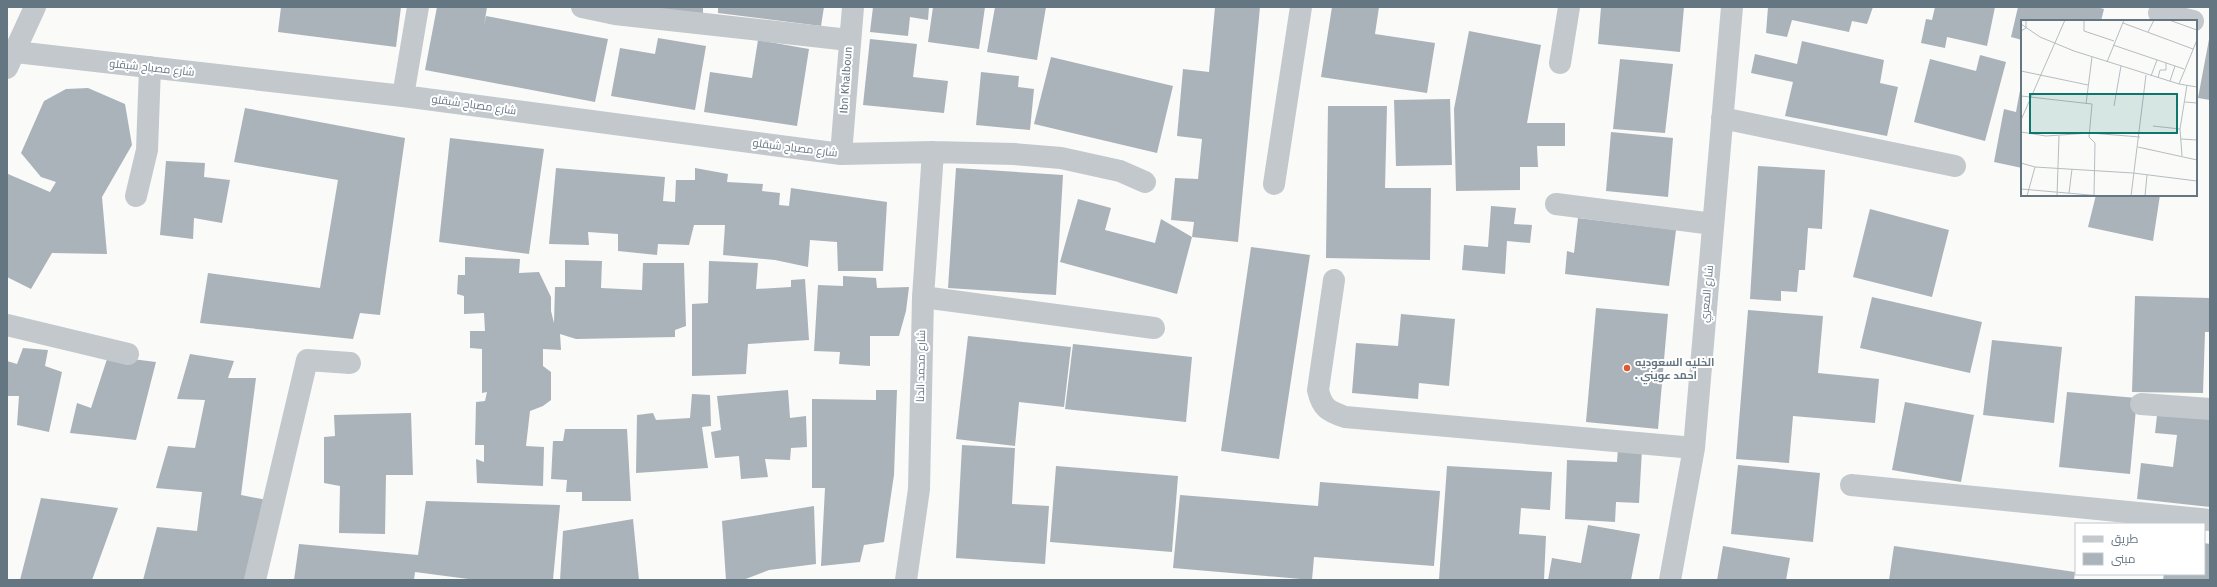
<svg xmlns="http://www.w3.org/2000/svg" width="2217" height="587" viewBox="0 0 2217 587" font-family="'Fira Sans',Cairo,sans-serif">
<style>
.building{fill:#aab3b9}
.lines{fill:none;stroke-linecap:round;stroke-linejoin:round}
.minor{stroke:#c3c8cc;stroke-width:22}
.poi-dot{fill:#e4572e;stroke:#fff;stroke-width:1.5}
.labels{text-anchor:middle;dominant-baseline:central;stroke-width:4;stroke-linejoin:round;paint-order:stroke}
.street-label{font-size:11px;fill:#657683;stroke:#fff}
.poi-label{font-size:11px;font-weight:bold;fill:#657683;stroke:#fff;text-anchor:start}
.inset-road{fill:none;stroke:#b5bdc2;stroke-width:1}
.view{fill:#0f766e;fill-opacity:0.15;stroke:#0f766e;stroke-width:2}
.inset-edge{fill:none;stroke:#657683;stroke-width:2}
</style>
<rect width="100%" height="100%" fill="#fafaf8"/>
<path class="building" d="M281,7H401L396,47L278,32Z
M437,7H487L484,26L486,16L608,39L595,102L425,70Z
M630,7H703V14Z
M718,7H824L821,26L718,13Z
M873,7H929L928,20L910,17L908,36L870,32Z
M933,7H985L979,49L928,42Z
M995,7H1046L1037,60L987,52Z
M1215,7H1260L1238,242L1192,237L1194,222L1171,220L1175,178L1198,179L1202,139L1177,136L1183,69L1209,72Z
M1332,7H1379L1375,34L1435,43L1427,93L1321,77Z
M1601,7H1684L1680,52L1598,44Z
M1768,7H1873L1867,24L1852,21L1849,32L1792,20L1787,37L1766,33Z
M1935,7H1995L1987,46L1947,37L1945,48L1921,43L1926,19L1932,20Z
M2018,7H2097L2104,9L2101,21H2022V40L2011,37Z
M1469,31L1541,45L1527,123H1565V146H1537L1538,167H1520V190L1456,191L1454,109Z
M2210,34V100L2198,98Z
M658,38L706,46L695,110L611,96L620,48L655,54Z
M870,39L917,44L913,77L948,81L944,113L863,105Z
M758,40L809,49L797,126L704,112L710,72L752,78Z
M1802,41L1884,60L1880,83L1898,87L1887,136L1785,116L1793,82L1751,73L1755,54L1797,64Z
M1980,55L2006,62L1985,141L1914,122L1930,59L1976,71Z
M1051,57L1173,86L1157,153L1034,124Z
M1620,59L1673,64L1665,133L1613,129Z
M981,72L1019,76L1018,87L1034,89L1030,130L976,125Z
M2021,85H2022V168L1994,162L2004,109L2016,112Z
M88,88L125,104L132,145L102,197L107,254L52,253L31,289L7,277V175L8,174L50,192L56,182L41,177L21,153L44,101L66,89Z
M1450,99L1452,165L1396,166L1394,100Z
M1328,106H1387L1385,188H1431L1430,260L1326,258Z
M245,108L405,138L380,315L360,313L353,339L200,323L208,273L320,288L338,180L234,162Z
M1611,132L1673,138L1668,197L1606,191Z
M450,138L544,149L529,254L439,242Z
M166,161L205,163L204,177L230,180L222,223L194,218L193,239L160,235Z
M1758,166L1825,170L1822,229L1808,228L1805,270H1799L1797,292L1781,291V301L1750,299Z
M556,168L665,177L663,201L675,202L676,180H695V168L728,174L727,182L763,184L762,191L780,193L779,205L789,206L791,188L887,202L883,271H838L837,242L810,240L808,267L775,260L723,255L725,225H694L689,245L658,244L657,255L618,251V234L588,232L589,245L549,244Z
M956,168L1063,175L1056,295L948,288Z
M2096,195H2160L2153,241L2088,227Z
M1078,199L1111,208L1105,230L1155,243L1161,219L1192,237L1177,294L1060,262Z
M1491,206L1516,208L1514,224L1532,225L1530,243L1507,241L1505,274L1462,270L1464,245L1488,247Z
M1870,209L1949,230L1932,297L1853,277Z
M1578,218L1676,230L1669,286L1565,274L1567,251L1574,253Z
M1251,247L1310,255L1279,459L1221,451Z
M465,257L520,259L519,273L539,272L551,297V311L554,323L555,287H565V260L602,261L601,288L642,290L643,263H684L686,326L675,330V337L576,339L560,334L561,350L543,349V366L551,372V400L543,406L530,411L526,446L544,447L543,486L477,483L476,459L484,462V445H475L476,402L485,401L487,392L482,393V349L470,348V331H485L484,313L464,314V296L457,294L458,275H465Z
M709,261L758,263L756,289L791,287V280L805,279L809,340L748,344L746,374L692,376V304L708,303Z
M843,276L876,278L877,288L909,287L906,311L899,336H870V366L839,364L840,352L814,351L818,285L843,286Z
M2135,296L2210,298V332H2205L2203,393L2132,392Z
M1872,297L1982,322L1970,373L1860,348Z
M1596,308L1668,314L1658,429L1586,422Z
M1748,310L1823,316L1818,373L1879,379L1875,423L1793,416L1789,463L1736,459Z
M1401,314L1455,319L1449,386L1419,383L1418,399L1352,393L1356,343L1398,346Z
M968,336L1071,347L1064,407L1019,402L1015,446L956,439Z
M1992,340L2062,347L2054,423L1983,415Z
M1073,344L1192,357L1186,422L1065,409Z
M23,348L48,350L45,366L62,372L49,432L17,425L19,396H7V361L17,364Z
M190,354L234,361L228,378H256L241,495L272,501L255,580H143L157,527L197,531L202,492L156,488L168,446L195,448L205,400L177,399Z
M108,356L156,362L136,440L70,433L77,403L91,408Z
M788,390L790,418L806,416L807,447L791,448L790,460L765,459L768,477L741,479L739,456L715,458L711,432L721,430L717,396Z
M876,390H897L894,475L884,542L864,545L860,562L821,566L825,488H812V399L876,400Z
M2067,392L2137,398L2130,474L2059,467Z
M692,394L710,395L711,426L702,427L708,468L636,473L637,415L653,413L656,420L690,418Z
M1905,402L1974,415L1961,482L1892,470Z
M2158,407L2210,413V507L2137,499L2141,463L2173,467L2177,435L2155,433Z
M411,413L413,475H386L385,534L339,533L340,486L324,483V437L335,436L334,415Z
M565,429H627L631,501H582V492H566L567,480L551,479L553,441H563Z
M962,445L1015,448L1012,504L1049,506L1045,564L956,558Z
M1618,448L1642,449L1639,503L1616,502L1615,522L1565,519L1567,460L1617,462Z
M1738,465L1820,473L1813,542L1731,534Z
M1056,466L1178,476L1172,552L1050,542Z
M1447,466L1552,472L1550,510L1521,508L1519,534L1546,536L1544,580H1439Z
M1320,482L1440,491L1434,566L1314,557L1312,580L1173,568L1180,495L1318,506Z
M41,498L118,508L92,580H20Z
M426,501L560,505L553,580H476L415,572L414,580H294L299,544L418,555Z
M814,506L816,564L769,570L743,580H726L722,521Z
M633,519L639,580H560L563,531Z
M1588,525L1640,534L1631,580H1548L1552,558L1581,563Z
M2204,543L2210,544V580H2163L2164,574H2204Z
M1723,546L1790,558L1786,580H1717Z
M1894,546L2075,572L2074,580H1889Z"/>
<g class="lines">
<path class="minor" d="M582,7L615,14L849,40
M2159,13L2193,21
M7,51L403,96L841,154L933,152L1014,154L1061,158L1120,171L1145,182
M1560,63L1569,7
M7,68L35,7
M403,96L418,7
M1722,118L1955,166
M841,154L853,7
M1274,184L1301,7
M136,196L147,150L150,67
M1556,204L1713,224
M1334,280L1318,390C1322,408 1328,411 1345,417L1694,448
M923,297L1154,328
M7,325L128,354
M2141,404L2210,409
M1851,485L2210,520
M255,580L307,360L350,363
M906,580L919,489L923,297L933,152
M1670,580L1694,448L1732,7"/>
</g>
<circle class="poi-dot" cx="1627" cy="368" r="4"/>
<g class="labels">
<g class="street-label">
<text transform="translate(152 68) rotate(6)">شارع مصباح شبقلو</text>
<text transform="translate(846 80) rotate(-86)">Ibn Khalboun</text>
<text transform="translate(474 105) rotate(8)">شارع مصباح شبقلو</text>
<text transform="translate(795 148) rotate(7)">شارع مصباح شبقلو</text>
<text transform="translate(1707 294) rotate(-85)">شارع المعري</text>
<text transform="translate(921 366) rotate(-89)">شارع محمد الدنا</text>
</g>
<g class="poi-label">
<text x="1635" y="362">الخليه السعوديه<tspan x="1635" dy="13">. احمد عويني</tspan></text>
</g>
</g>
<g transform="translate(2021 20)">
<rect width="176" height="176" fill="#fafaf8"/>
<path class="inset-road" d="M63,0V11L93,21M148,0L176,10M102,3L172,29M0,4L19,17L53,31L158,64L176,67M0,11L5,8V0M127,12L133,0M92,25L163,49M86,42L103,0M0,51L67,65M130,56L136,40M137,58L139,50H145V43M149,61L154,46M158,64L176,20M0,76L71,84L68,117L74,123L73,176M164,82L176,83M65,84L71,37M93,86L100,46M0,100L44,0M132,106L159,109M0,112L25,116L69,113L119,117M160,119L176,120M117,127L176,140M161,136L159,109L166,65M0,143L14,147L112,153L176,161M0,169L80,176M48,173L51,149M6,176L14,147M36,176L38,116M110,176L125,55M124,176L126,155"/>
<path class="view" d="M9,74H156V113H9Z"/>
<rect width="176" height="176" class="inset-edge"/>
</g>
<rect width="2217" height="587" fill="none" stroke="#657683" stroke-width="16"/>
<rect x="2075" y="523" width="130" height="52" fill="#ffffff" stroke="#c1c8cd"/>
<rect x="2083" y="536" width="20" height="6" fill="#c3c8cc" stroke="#c1c8cd"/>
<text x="2111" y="543" font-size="12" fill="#657683">طريق</text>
<rect x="2083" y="553" width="20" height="12" fill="#aab3b9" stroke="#c1c8cd"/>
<text x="2111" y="563" font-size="12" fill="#657683">مبنى</text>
</svg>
